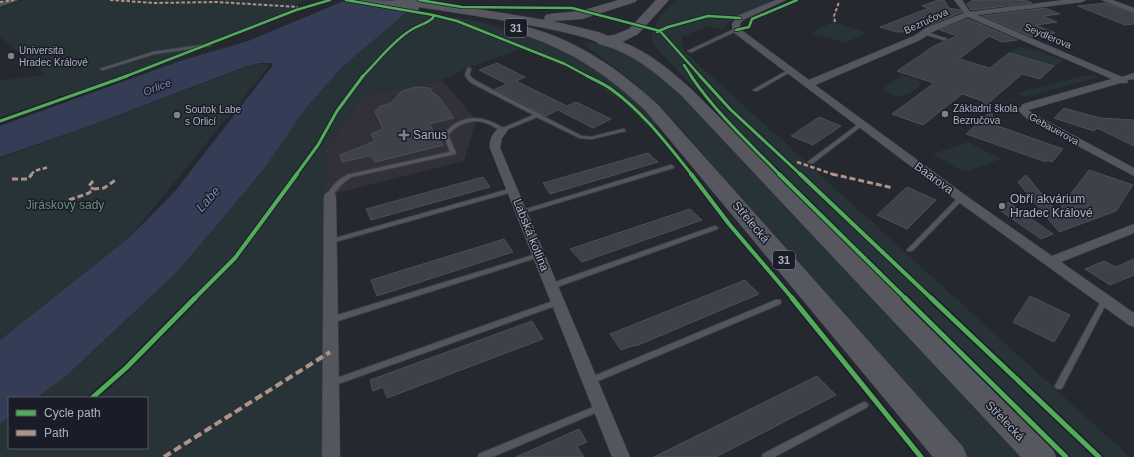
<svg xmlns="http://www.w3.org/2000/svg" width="1134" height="457" viewBox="0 0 1134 457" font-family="Arial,sans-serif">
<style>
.medical{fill:#32303b}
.green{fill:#273337}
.water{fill:#343d55}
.building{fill:#3f4148;stroke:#4c4f57}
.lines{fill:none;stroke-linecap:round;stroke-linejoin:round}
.service-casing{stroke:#42444a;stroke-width:2}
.minor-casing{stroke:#42444a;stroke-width:1}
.primary-casing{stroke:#42444c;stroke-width:1}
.service{fill:#54565e;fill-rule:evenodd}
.minor{fill:#54565e;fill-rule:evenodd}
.primary{fill:#57585f;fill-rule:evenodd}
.quiet-far3{stroke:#af9288;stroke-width:2;stroke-dasharray:3.5 2;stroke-linecap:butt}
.quiet-far2{stroke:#af9288;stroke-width:2.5;stroke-dasharray:4.5 2.5;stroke-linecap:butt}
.quiet-far1{stroke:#af9288;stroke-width:3;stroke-dasharray:6 3;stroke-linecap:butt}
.quiet{stroke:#af9288;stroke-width:4;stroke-dasharray:8 4;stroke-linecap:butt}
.cycleway-far3-casing{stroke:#1a1d28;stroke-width:4}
.cycleway-far2-casing{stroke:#1a1d28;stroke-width:5}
.cycleway-far1-casing{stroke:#1a1d28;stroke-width:6}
.cycleway-casing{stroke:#1a1d28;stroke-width:8}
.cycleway-far3{stroke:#51ab58;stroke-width:2.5}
.cycleway-far2{stroke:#51ab58;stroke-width:3}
.cycleway-far1{stroke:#51ab58;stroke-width:4}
.cycleway{stroke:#51ab58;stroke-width:5}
.poi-dot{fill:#7e828e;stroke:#1a1d28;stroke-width:1.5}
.labels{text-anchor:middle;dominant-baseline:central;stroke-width:3;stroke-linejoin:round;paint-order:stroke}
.far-street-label{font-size:10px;fill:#aeb2c1;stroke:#1a1d28}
.far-poi-label{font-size:10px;fill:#aeb2c1;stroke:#1a1d28;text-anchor:start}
.shield{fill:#1a1d28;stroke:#828593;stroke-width:1}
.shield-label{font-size:11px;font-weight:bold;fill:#aeb2c1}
.far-water-label{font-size:11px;font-style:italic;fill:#7985a7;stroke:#1a1d28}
.poi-label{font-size:12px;fill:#aeb2c1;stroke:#1a1d28;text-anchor:start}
.street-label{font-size:12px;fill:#aeb2c1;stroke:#1a1d28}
.park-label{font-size:12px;fill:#688e77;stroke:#1a1d28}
.water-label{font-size:13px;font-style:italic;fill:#7985a7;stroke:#1a1d28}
</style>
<rect width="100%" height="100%" fill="#25282f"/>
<path class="medical" d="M442,80L476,120L464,161L325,196L326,150L362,96Z"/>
<path class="green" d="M24,0H308L298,4L291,11L144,68L71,94L59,96L53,100L0,118V81L45,74L0,37V8Z
M677,0H774L734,17L723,30L708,26L682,37V46L685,52L1130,457H1070L769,159L714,107L673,66L653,44L652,34L656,24L665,10Z
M408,11L444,18L454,17L478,21L547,41L600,69L662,125L646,126C615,88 566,67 522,48L470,67L442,80L362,96L326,150V457H0V424L9,417V448H147V398H36L65,377L178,271L264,169L306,108L342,67Z
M833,22L866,32L846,43L811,33Z
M583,43H606L651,68L673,86L1027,457H966L676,123L632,81Z
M1021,47L1047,53L1046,54L1063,60L1057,66L1009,53L1014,49Z
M260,64L270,65L129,238L0,340V158L85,128L251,65Z
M1092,74L1100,77L1024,97L1017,93Z
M902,76L916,78L922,83C912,95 897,101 884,91L883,88Z
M968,142L1001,159L964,172L932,154Z"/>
<path class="water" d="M346,0H429L408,11L342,67L306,108L264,169L178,271L65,377L36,398H9V417L0,424V340L129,238L176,190L273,65L270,63H260L247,66L84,128L0,157V126L180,61L248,41Z"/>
<path class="building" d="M938,0H944L949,8L960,10L962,12L927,26L922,25L902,32H897L880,27L929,8L922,6Z
M973,0H1025L1032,3L971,10L967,4Z
M1106,3L1134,14V24L1125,25L1078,6Z
M1045,8L1060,14L1043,16L1057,22L1036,25L1055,33L1032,37L983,16Z
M968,19L1017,40L1002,42L989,36L959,59L990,68L1009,53L1054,66L1040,79L1022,74L984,107L983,101L962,94L923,125L892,114L934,83L897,71L934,46L957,36L940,30Z
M497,63L525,77L516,81L567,106L576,102L611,119L593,128L558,110L546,116L495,89L507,84L479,70Z
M416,87L430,88L432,92L439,97L454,118L429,124L443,145L375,162L372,157L369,156L342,162L340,155L375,141L371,134L383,129L375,112L379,107L391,103L402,91Z
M1064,108L1100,118L1134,120V146L1097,128L1094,131L1054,118Z
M991,111L995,125L1063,149L1052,162L1047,160L1046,162L966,134Z
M819,117L841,126L813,145L791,136Z
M648,153L658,162L550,194L543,183Z
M1089,170L1133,185L1116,211L1059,232L1018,182L1026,175L1057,212Z
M483,177L490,187L371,220L366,209Z
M907,187L936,200L907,229L877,215Z
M1008,202L1053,234L1041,239L1001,211Z
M690,209L702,220L582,262L570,249Z
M504,239L513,252L377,296L371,280Z
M1134,259V275L1110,285L1085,269L1104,261L1116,267Z
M745,280L759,294L636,346L635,345L621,350L610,334Z
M1030,296L1070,315L1054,342L1013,322Z
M532,321L543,339L387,398L383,387L373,391L370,380Z
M817,376L836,395L716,457H654Z
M579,429L587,442L577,446L584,457H516Z"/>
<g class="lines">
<defs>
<path id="service" d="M12,0H17L0,6V4Z
M735,29L738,30L691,52L688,51Z
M924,32H926L947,39L944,40L924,34Z
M209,44L211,45L210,46L154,54L103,70L100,69L153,52Z
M468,68L471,69L469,75L474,80L581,136L591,137L623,129L625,130V131L591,139L580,138L537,117L503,131C498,130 494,126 489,124C474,117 458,123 448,135L456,153L455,154L351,177C342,183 337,188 332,197H328L327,196C331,186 338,180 347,175L450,152L444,135C460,113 482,115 503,128L534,115L470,82L465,75Z
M790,69L793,70L757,91L753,90Z
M860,123H862L864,124L813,163H809L808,162L809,161Z
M671,165L673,166L674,167L673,168L524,213H520L519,212L520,211Z
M513,188L516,190L515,191L331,243L328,241L329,240Z
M961,196L964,198L963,199L912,251H908L907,250L908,249L959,197Z
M715,226L718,228L717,229L554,288H550L549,286L550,284Z
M540,253L542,254L543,255L542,256L331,323L328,322L327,320L328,318Z
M1103,298H1107L1108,300L1062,388L1059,389L1056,388L1055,386L1056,384Z
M556,300H560L561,302L560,304L335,385L332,386L329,385L328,383L329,381Z
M776,300H780L781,302L780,304L593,383L590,384L587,383L586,381L587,379Z
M864,402L867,403L868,405L867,407L774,457H762L763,454Z
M601,404L604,405L605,407L604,409L492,457H478L479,454Z"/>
<path id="minor" d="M776,0H786L743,20L740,24V29L809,80L914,36L926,28L964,13L954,0H962L970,12L1064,0H1086L1082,2L977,15L1122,77L1134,73V79L1128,80L1127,83H1120L1028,110L1034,114L1134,168V176L1026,118L1018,110L1023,104L1112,79L968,17L932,32L920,40L815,85L965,195L1052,256L1134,224V233L1061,262L1134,313V327L1129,325L957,201L733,32L732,24L737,16Z
M1102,0H1112L1134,8V13Z
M503,127L508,130L502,138L500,148L630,457H612L490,148C489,139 494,129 503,127Z
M330,192L334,193L336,196L340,457H322L324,196L326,193Z"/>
<path id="primary" d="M359,0L395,1L394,0H421L545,20L544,18L546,15L550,14L581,11L619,0H637L635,2L582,19L552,21L598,32L608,36L614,35L629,29L656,0H669L638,34L622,42C649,52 670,70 691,89L1052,447L1056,457H1021L681,95C656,73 632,52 599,44C590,32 444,11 419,7L418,11L414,12L365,3L361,2Z
M527,27C577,40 620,70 658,105L963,447L967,457H933L646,111C608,75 572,51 522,34L521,31L522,28Z"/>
</defs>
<use href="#service" class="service-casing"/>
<use href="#minor" class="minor-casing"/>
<use href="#primary" class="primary-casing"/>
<use href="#service" class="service"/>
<use href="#minor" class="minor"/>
<use href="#primary" class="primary"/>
<path class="quiet-far3" d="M110,0L154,3L217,2L298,7
M0,2L14,0
M835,22L834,16L839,2"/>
<path class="quiet-far2" d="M797,162L835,175
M31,175L34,171L49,167"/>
<path class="quiet-far1" d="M832,174L893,188
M12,179H28L32,174
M93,181L89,186L93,189
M69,200L89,193L93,189L104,188L117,179"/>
<path class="quiet" d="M164,457L330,352"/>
<defs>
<path id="cycleway-far3" d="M346,0L433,15V18C426,24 419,25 411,30C394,40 377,62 362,77
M419,0L462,7L572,8L660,31L701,77
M433,15L457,21L565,64L589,77
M736,30L749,27L752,19L797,0
M657,32L668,27L708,16L740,18
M684,65L692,77
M124,77L296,10L330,0"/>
<path id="cycleway-far2" d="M587,76C595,80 604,84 611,89C643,112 667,144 692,175
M691,76C716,113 749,143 780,175
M700,76L730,109L801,175
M0,121L127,76
M296,175L318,145L337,111L363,76"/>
<path id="cycleway-far1" d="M691,174L729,224L793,299
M779,174L906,299
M800,174L932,299
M194,299L235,258L297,174"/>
<path id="cycleway" d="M792,298L921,457
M905,298L1066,457
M931,298L1099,457
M92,398L126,368L195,298"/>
</defs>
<use href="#cycleway-far3" class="cycleway-far3-casing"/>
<use href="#cycleway-far2" class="cycleway-far2-casing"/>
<use href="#cycleway-far1" class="cycleway-far1-casing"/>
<use href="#cycleway" class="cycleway-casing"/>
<use href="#cycleway-far3" class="cycleway-far3"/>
<use href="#cycleway-far2" class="cycleway-far2"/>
<use href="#cycleway-far1" class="cycleway-far1"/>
<use href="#cycleway" class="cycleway"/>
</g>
<g class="poi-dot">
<circle cx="11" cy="56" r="4"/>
<circle cx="945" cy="114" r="4"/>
<circle cx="177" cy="115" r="4"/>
<path d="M402 129h4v4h4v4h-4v4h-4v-4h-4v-4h4z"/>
<circle cx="1002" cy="206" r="4"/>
</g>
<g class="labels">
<g class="far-street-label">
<text transform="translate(926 21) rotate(-25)">Bezručova</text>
<text transform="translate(1048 36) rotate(23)">Seydlerova</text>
<text transform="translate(1054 129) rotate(29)">Gebauerova</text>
</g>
<g class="far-poi-label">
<text x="19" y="50">Universita<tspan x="19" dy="12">Hradec Králové</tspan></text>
<text x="953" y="108">Základní škola<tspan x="953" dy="12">Bezručova</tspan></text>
<text x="185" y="109">Soutok Labe<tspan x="185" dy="12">s Orlicí</tspan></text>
</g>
<g class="shield">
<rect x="505" y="19" width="22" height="18" rx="3"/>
<rect x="773" y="251" width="22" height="18" rx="3"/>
</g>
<g class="shield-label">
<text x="516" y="28">31</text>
<text x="784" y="260">31</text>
</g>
<g class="far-water-label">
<text transform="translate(157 87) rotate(-21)">Orlice</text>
</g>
<g class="poi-label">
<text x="413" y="135">Sanus</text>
<text x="1010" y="199">Obří akvárium<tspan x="1010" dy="14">Hradec Králové</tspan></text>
</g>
<g class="street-label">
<text transform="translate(934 178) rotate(36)">Baarova</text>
<text transform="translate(751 222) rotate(50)">Střelecká</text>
<text transform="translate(531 235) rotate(68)">Labská kotlina</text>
<text transform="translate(1005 421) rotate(46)">Střelecká</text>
</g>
<g class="park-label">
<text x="65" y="205">Jiráskovy sady</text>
</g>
<g class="water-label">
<text transform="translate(208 199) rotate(-48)">Labe</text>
</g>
</g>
<rect x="8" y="397" width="140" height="52" fill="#1a1d28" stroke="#555965"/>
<rect x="16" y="410" width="20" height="6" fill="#51ab58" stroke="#555965"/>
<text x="44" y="417" font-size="12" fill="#aeb2c1">Cycle path</text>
<rect x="16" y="430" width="20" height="6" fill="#af9288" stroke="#555965"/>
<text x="44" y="437" font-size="12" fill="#aeb2c1">Path</text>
</svg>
